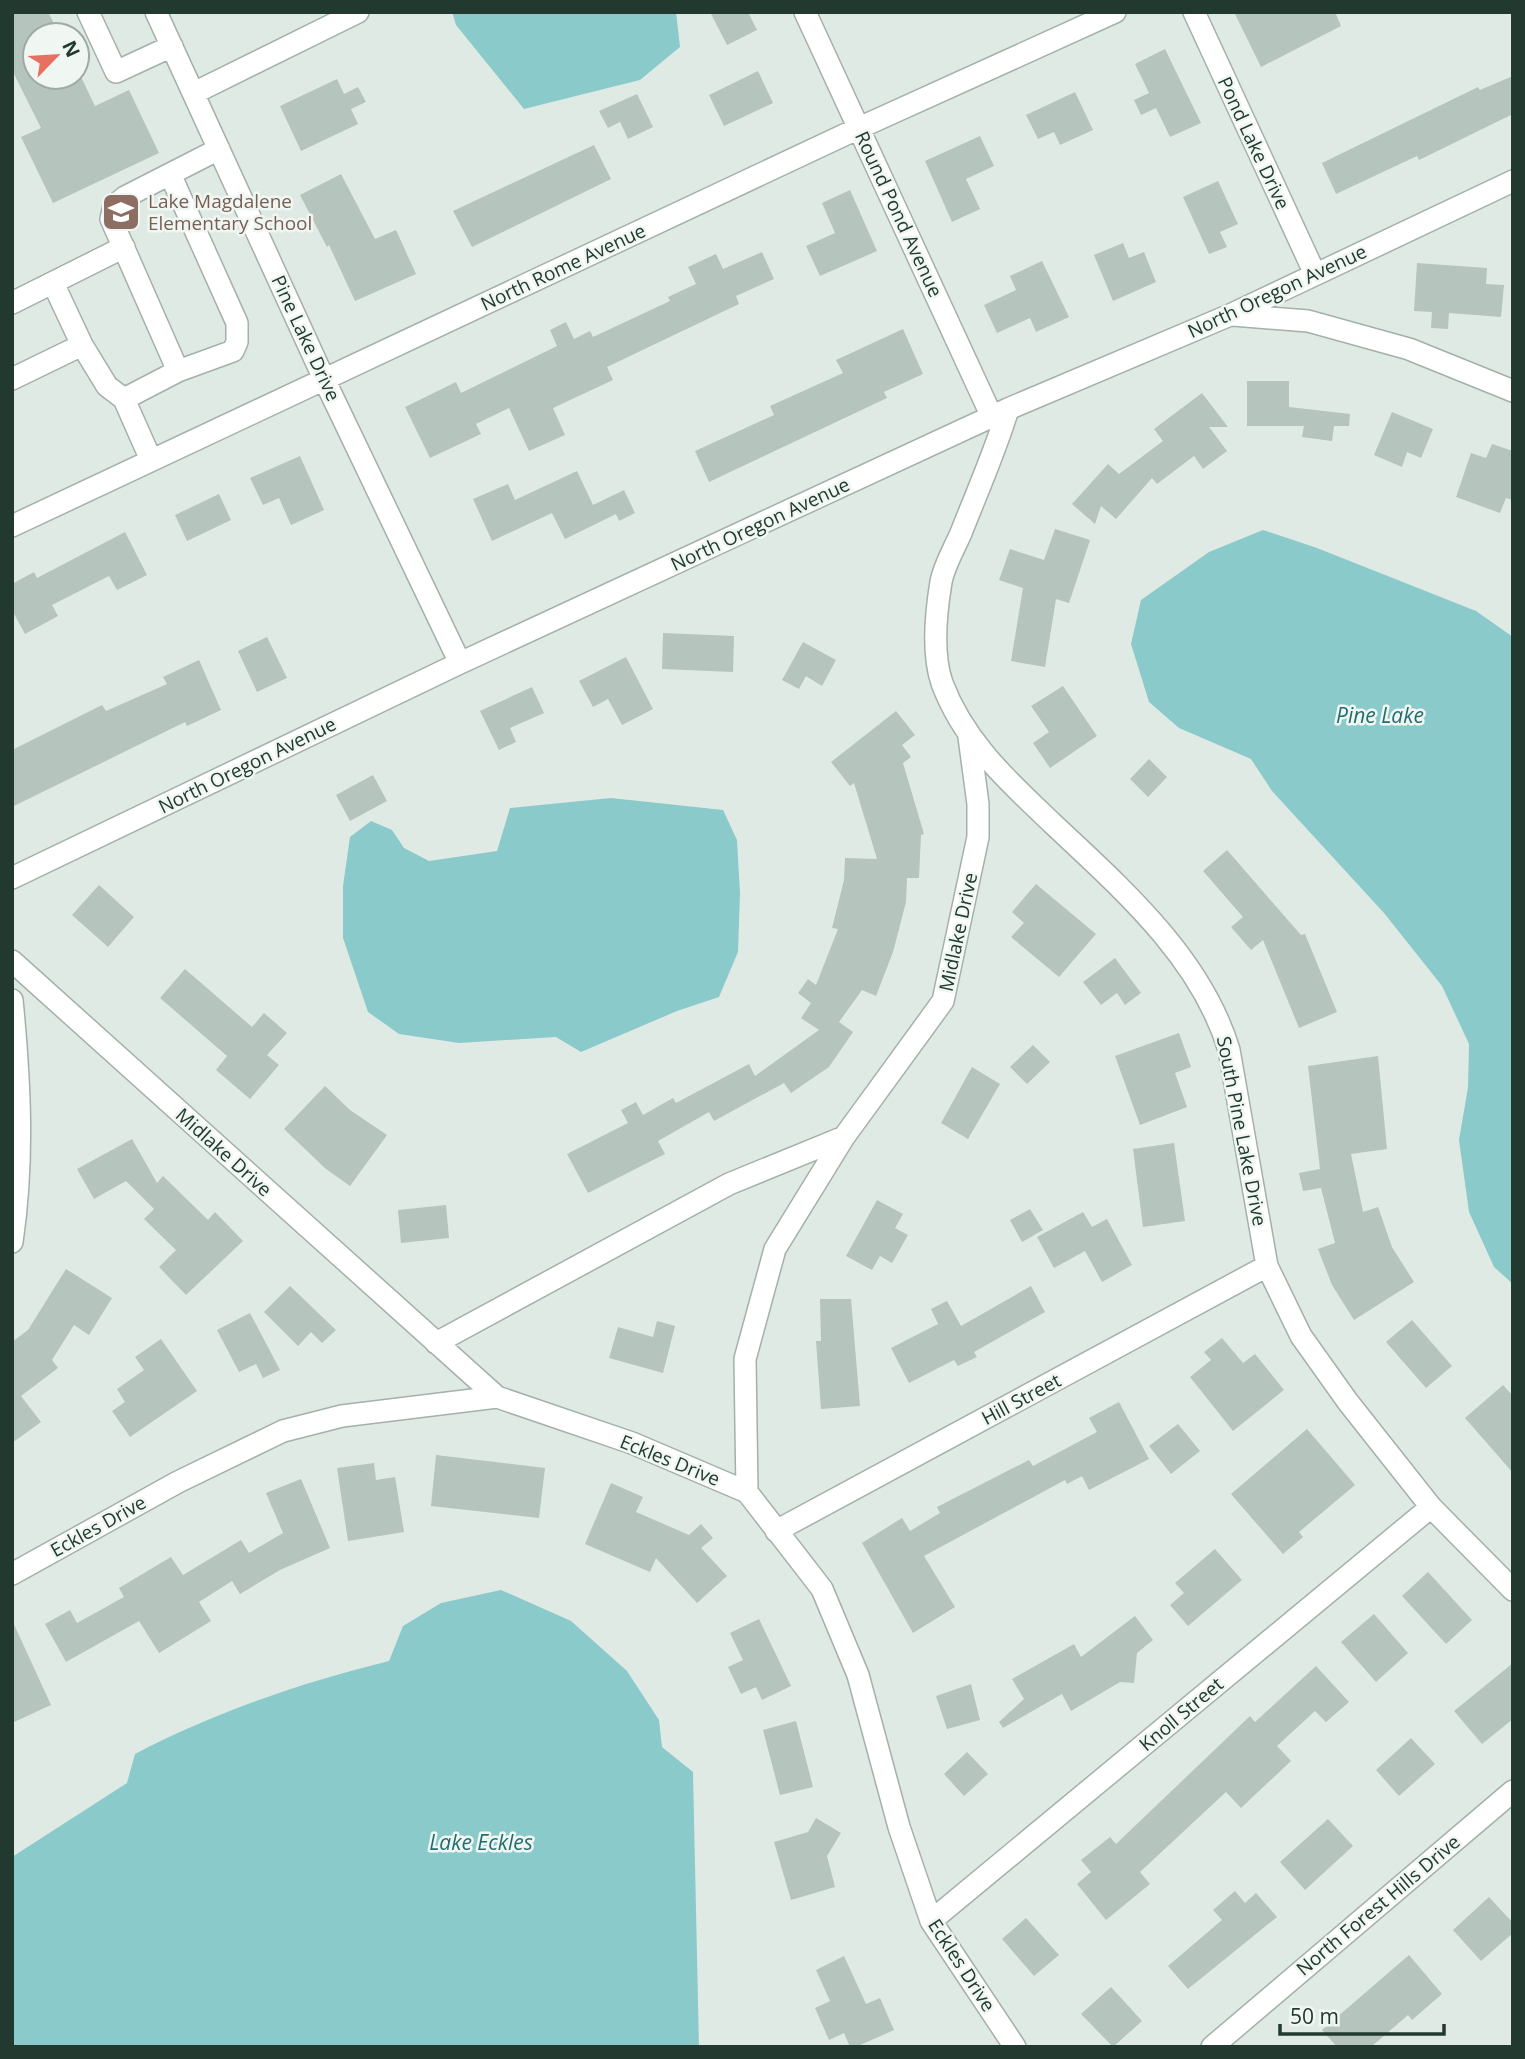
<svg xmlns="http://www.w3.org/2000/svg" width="1525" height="2059" viewBox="0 0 1525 2059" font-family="'Open Sans',sans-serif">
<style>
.water{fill:#8bcacb}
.building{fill:#b5c4bd}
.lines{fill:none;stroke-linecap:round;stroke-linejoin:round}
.minor-casing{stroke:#a3b1aa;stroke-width:24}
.minor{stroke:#fff;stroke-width:21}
.labels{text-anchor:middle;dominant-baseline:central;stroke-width:5;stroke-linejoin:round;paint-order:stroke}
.street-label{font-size:19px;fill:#223930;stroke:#f0f7f2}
.education-label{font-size:19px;fill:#785e54;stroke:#f0f7f2;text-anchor:start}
.water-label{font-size:21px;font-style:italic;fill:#216d70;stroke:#f0f7f2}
</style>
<rect width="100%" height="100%" fill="#e0eae4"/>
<path class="water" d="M452,12H676L680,47L640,80L524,109L456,25Z
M1263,530L1317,548L1476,611L1513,637V1284L1494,1267L1469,1212L1459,1140L1468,1087L1469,1044L1442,986L1384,913L1272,791L1251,759L1179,728L1149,702L1131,644L1141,600L1209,552Z
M611,798L723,810L737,840L740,893L738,952L719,997L677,1011L581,1052L556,1037L459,1043L399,1034L368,1012L343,938V886L350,837L371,821L392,830L404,848L429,861L497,851L510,808Z
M501,1590L571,1621L627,1671L659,1720L662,1747L693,1772L699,2047H12V1857L127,1783L135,1754C216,1712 300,1683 389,1661L403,1626L441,1603Z"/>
<path class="building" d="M12,12H48L60,35H35V77H81L95,106L129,90L159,153L53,203L21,137L41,128L12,70Z
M710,12H748L757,30L727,45Z
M1234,12H1335L1341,26L1261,67Z
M1165,49L1201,123L1170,137L1156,108L1141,115L1134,100L1149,93L1135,64Z
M758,71L773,103L724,126L709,95Z
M1513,76V114L1419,160L1417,156L1336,194L1322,163L1478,87L1480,90Z
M337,79L344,94L358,87L366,102L351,109L358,124L301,151L280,106Z
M1075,92L1093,130L1060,145L1054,132L1038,139L1026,115Z
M637,94L653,127L628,139L620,122L608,128L599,111Z
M980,136L994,166L966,179L980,209L952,222L925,161Z
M594,145L611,179L472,247L453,211Z
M341,174L375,239L396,230L416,274L355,301L329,245L327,247L300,195Z
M1218,181L1238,224L1220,232L1227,247L1209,254L1183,197Z
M850,190L877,251L820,276L806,246L835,233L822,203Z
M1123,243L1129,258L1144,252L1156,282L1113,301L1094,255Z
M762,252L774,279L736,296L739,304L607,367L613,380L553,408L565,435L529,451L509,408L476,424L481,434L430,458L405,407L456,382L461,393L557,346L550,330L566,322L574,339L590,331L593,337L670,301L668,297L696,284L688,267L716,254L723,269Z
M1042,261L1069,317L1036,332L1030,318L997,333L984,305L1016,290L1010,276Z
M1417,263L1487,268L1486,284L1504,285L1501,317L1449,313L1448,329L1431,328L1432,312L1414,311Z
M903,329L923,374L884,392L887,398L709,482L695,451L774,415L770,406L843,373L836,360Z
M1247,381H1289V407L1350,414L1349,426H1334L1332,441L1302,437L1304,426H1247Z
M1202,393L1228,427H1209L1227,451L1203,469L1194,456L1157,484L1152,478L1116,519L1101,506L1095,524L1072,504L1108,464L1119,474L1163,441L1154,429Z
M1392,412L1433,429L1421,458L1407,452L1402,467L1374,455Z
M1492,444L1513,451V500L1506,498L1500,513L1456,497L1471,453L1486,458Z
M300,456L324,510L291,525L279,498L263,505L250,478Z
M577,471L593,505L624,490L635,513L619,521L616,514L565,539L552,513L492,541L473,499L508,484L515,500Z
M219,494L231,520L187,541L175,515Z
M1055,529L1090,540L1069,603L1056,599L1045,667L1011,661L1023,588L999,580L1010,549L1044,560Z
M125,532L147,575L117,590L109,576L52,605L58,616L25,634L12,610V584L34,572L37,578Z
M663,633L734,636L733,672L662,669Z
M267,637L287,678L257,692L238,651Z
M803,642L836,660L822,686L806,676L799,689L782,680Z
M626,657L653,709L622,725L608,699L593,707L579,681Z
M199,660L221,710L187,726L185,722L12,807V750L102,705L106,711L167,684L163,677Z
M1063,686L1097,736L1050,768L1033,743L1049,732L1031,706Z
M532,687L544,713L510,728L516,742L499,750L480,711Z
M896,711L915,735L902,745L911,757L903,763L924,834L921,835L919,878H907L906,902L893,952L876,996L862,990L839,1022L853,1032L829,1067L791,1093L784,1083L714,1121L709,1112L658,1141L665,1154L588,1193L567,1154L628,1123L621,1110L636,1102L643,1115L673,1098L676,1103L749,1064L755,1076L819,1030L801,1018L811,1003L798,993L808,979L816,985L838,929L832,928L844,880L845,858L877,859L854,783L850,786L831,762Z
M1149,759L1167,777L1148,797L1130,779Z
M373,775L387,801L350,821L336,795Z
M1227,850L1301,935L1305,934L1337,1012L1299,1028L1263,940L1251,950L1231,927L1243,917L1203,871Z
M1036,884L1096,934L1059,977L1011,937L1024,923L1012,912Z
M99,885L134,917L108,947L72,915Z
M1115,958L1141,993L1125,1005L1117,993L1101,1005L1083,982Z
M185,969L252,1027L264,1013L287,1033L267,1055L279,1065L250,1099L216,1070L227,1056L160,998Z
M1179,1033L1191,1067L1175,1073L1187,1107L1140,1125L1115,1056Z
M1033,1045L1050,1062L1027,1084L1010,1067Z
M1378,1056L1387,1149L1351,1154L1363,1212L1378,1207L1392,1247L1414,1282L1354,1320L1332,1285L1318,1249L1335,1243L1321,1188L1303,1191L1299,1173L1320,1169L1308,1066Z
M972,1067L1000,1084L968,1139L941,1123Z
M325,1086L350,1110L387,1135L350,1186L326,1169L284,1129Z
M132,1139L157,1183L163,1176L208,1220L215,1212L243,1241L186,1295L159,1267L176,1250L144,1219L154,1209L126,1181L94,1199L77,1169Z
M1174,1143L1185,1221L1143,1227L1133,1149Z
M877,1200L903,1214L895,1228L908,1235L892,1263L880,1256L872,1270L846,1256Z
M446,1205L449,1238L401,1243L398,1210Z
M1030,1209L1043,1230L1022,1242L1010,1220Z
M1083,1212L1092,1227L1107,1219L1132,1265L1102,1282L1085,1251L1054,1268L1037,1237Z
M66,1269L112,1298L89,1335L74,1325L52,1360L58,1368L21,1396L41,1422L12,1443V1342L28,1330Z
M290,1286L336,1330L322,1343L311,1332L298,1346L264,1312Z
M1031,1286L1045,1312L974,1352L977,1357L958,1366L954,1360L909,1383L891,1348L938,1324L931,1309L947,1301L961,1326Z
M820,1299H851L860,1406L821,1409L816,1341H821Z
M250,1313L280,1370L263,1378L256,1364L239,1372L217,1330Z
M1412,1320L1452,1366L1426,1388L1386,1342Z
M657,1321L675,1326L663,1373L609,1358L618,1327L653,1337Z
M1222,1338L1243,1363L1255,1354L1284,1390L1233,1431L1190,1377L1211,1360L1204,1352Z
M161,1339L197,1391L130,1437L112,1411L125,1402L117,1389L144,1370L135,1357Z
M1503,1385L1513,1396V1473L1465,1418Z
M1119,1402L1149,1459L1089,1490L1082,1476L1067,1484L1065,1480L924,1556L955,1607L913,1633L862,1543L902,1518L910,1531L940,1513L937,1507L1029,1460L1033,1466L1097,1432L1089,1418Z
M1178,1424L1200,1451L1171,1474L1149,1446Z
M1307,1429L1355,1485L1299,1532L1303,1537L1283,1554L1231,1494Z
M436,1455L545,1468L539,1518L431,1506Z
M374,1463L376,1480L395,1477L404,1532L348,1541L337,1468Z
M301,1479L330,1548L280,1570L240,1594L232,1581L199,1602L211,1621L159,1653L139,1621L66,1662L45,1624L70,1610L77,1623L124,1597L119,1588L171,1557L183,1575L241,1540L249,1553L283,1533L266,1493Z
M611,1483L643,1497L636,1512L689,1535L701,1524L713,1538L701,1548L727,1576L697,1603L656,1558L650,1572L585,1544Z
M1215,1549L1242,1580L1188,1626L1170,1605L1184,1593L1175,1583Z
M1428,1572L1472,1620L1446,1644L1402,1596Z
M1374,1614L1408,1653L1376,1682L1341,1642Z
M1135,1616L1153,1640L1137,1653L1134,1683L1120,1682L1071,1711L1062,1694L1003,1728L999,1722L1024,1699L1012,1679L1074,1644L1081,1657Z
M759,1619L791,1686L762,1700L756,1687L741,1694L728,1667L743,1660L730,1633Z
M12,1620L51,1705L12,1723Z
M1513,1663V1719L1482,1744L1454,1711Z
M1316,1666L1349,1702L1326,1722L1315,1711L1277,1746L1291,1761L1241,1808L1226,1792L1140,1872L1150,1884L1106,1920L1077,1884L1091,1872L1081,1860L1110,1837L1116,1844L1250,1716L1255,1722Z
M971,1684L980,1720L947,1729L936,1696Z
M796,1721L813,1787L780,1795L763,1730Z
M1411,1738L1435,1764L1399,1796L1376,1770Z
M967,1752L988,1774L964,1796L944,1774Z
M816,1818L841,1833L827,1856L835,1887L791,1900L774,1842L808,1832Z
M1328,1819L1353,1846L1305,1890L1280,1862Z
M1235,1891L1245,1903L1256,1893L1277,1917L1188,1989L1168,1966L1222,1920L1213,1910Z
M1489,1897L1513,1923V1933L1481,1961L1453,1930Z
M1026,1918L1059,1955L1034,1976L1002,1939Z
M1409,1955L1442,1994L1412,2020L1408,2015L1371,2047H1337L1322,2030Z
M844,1956L866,2004L880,1998L894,2030L856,2047H850L844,2033L829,2040L815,2008L830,2001L816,1970Z
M1111,1987L1142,2021L1113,2047L1081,2014Z"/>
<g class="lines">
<defs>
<path id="minor" d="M88,12L116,72L172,46
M156,12L324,379L460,663
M805,12L992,417
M1194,12L1315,274
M194,93L358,12
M170,174L237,323V342L233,351L178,371
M53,283L82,345
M12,303L124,247
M1233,315L1308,321L1409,349L1513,391
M12,379L82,345L107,386L124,399
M1008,409C995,452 977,492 961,533C954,549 944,566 941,582C936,612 932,654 942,683C964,742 1008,781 1052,823C1121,888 1201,957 1229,1050L1267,1266L1301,1336L1348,1402L1431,1507L1513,1590
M151,460L124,399L178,371L111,219L114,206L125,197L219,149
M12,526L859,128L1115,12
M12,878L460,663L1008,409L1230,315L1513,181
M12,961L497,1397
M12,1000C20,1081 24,1162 12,1242
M436,1343L729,1184L844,1137
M747,1492L745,1359L775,1249L844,1137L943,1001L978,837V804L969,737
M776,1531L1267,1266
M12,1574L178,1482L283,1431L342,1416L497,1397L632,1443L747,1492L822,1589L858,1675L899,1827L931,1921L1015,2047
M931,1921L1431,1507
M1212,2047L1513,1791"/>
</defs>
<use href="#minor" class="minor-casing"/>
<use href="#minor" class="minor"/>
</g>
<defs>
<symbol id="school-square" viewBox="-11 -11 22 22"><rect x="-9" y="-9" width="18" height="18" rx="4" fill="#8d6e63" stroke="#f0f7f2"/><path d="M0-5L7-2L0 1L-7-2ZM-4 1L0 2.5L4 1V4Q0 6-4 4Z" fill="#fff"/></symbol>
</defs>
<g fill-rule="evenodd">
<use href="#school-square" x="99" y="190" width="44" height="44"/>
</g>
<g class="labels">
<g class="street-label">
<text transform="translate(1254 143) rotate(65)">Pond Lake Drive</text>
<text transform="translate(899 214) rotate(65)">Round Pond Avenue</text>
<text transform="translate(563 267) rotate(-25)">North Rome Avenue</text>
<text transform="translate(1277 291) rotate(-25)">North Oregon Avenue</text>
<text transform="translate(306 338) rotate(65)">Pine Lake Drive</text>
<text transform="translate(760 524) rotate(-25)">North Oregon Avenue</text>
<text transform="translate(247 765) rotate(-26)">North Oregon Avenue</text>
<text transform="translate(958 932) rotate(-78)">Midlake Drive</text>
<text transform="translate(1242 1131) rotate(79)">South Pine Lake Drive</text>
<text transform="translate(224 1152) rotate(42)">Midlake Drive</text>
<text transform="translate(1021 1399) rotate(-28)">Hill Street</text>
<text transform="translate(670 1460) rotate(22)">Eckles Drive</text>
<text transform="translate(98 1526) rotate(-29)">Eckles Drive</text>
<text transform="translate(1181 1714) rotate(-40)">Knoll Street</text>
<text transform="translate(1378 1905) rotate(-40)">North Forest Hills Drive</text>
<text transform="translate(962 1965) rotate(57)">Eckles Drive</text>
</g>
<g class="education-label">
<text x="148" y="201">Lake Magdalene<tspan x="148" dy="22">Elementary School</tspan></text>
</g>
<g class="water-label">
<text x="1380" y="715">Pine Lake</text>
<text x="481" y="1842">Lake Eckles</text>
</g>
</g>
<rect width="1525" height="2059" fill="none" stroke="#223930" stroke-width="28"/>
<g transform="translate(56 56) rotate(65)"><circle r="33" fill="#f0f7f2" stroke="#9eaba4" stroke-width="2"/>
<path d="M0-5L12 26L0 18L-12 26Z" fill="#e87060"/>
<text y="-10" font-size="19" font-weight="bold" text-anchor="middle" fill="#223930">N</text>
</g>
<path d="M1280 2024v10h164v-10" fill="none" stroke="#223930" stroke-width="3.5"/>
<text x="1290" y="2024" font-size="21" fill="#223930" stroke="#f0f7f2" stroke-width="5" paint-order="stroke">50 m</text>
</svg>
